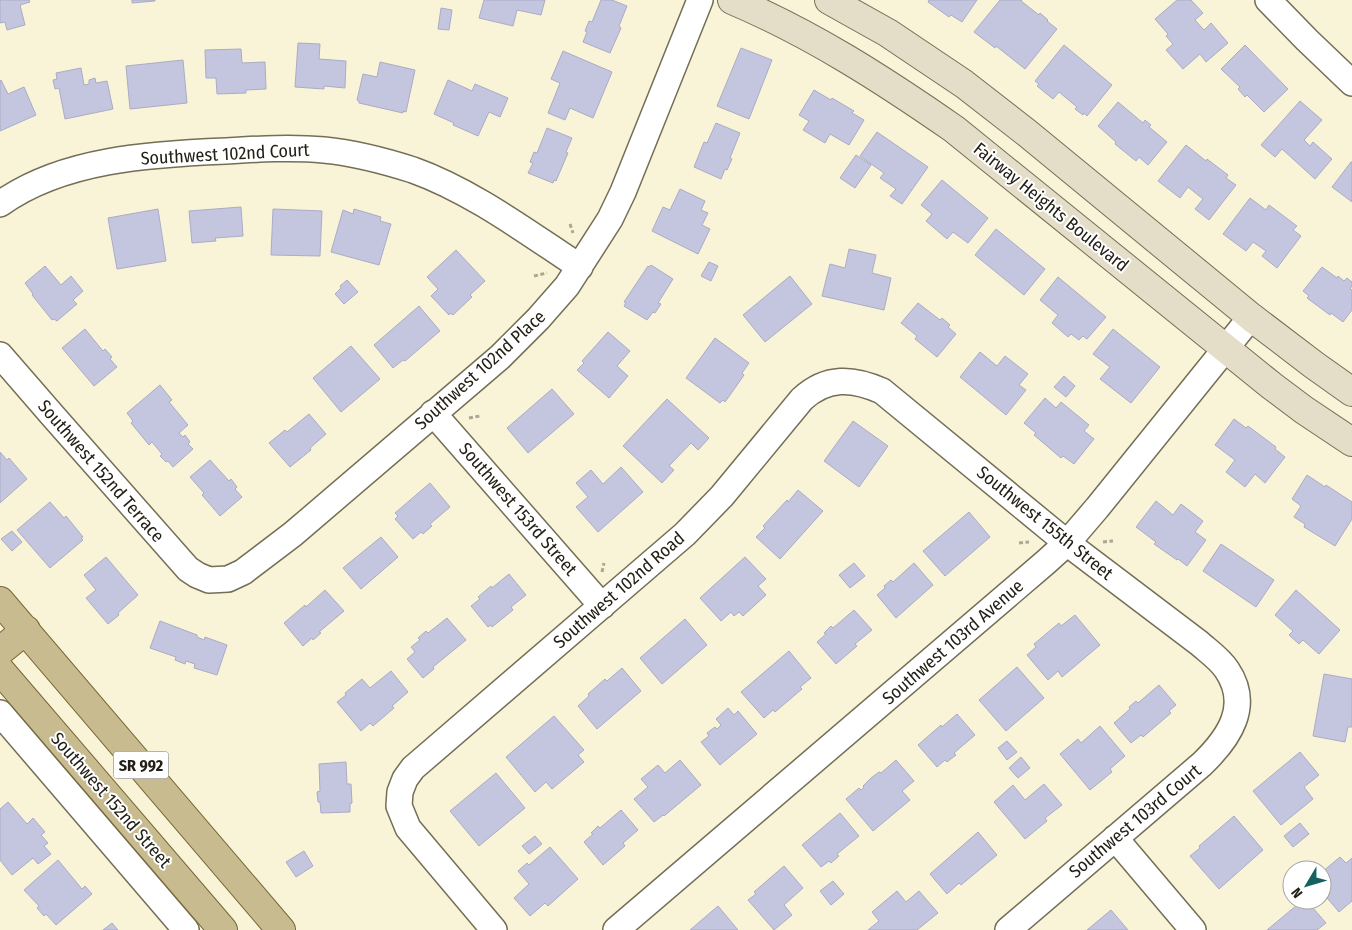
<svg xmlns="http://www.w3.org/2000/svg" width="1352" height="930" viewBox="0 0 1352 930" font-family="'Fira Sans Condensed',sans-serif">
<style>
.building{fill:#c4c6e0;stroke:#aaacc5}
.lines{fill:none;stroke-linecap:round;stroke-linejoin:round}
.street-casing{stroke:#736e56;stroke-width:28}
.secondary-casing{stroke:#736e56;stroke-width:30}
.primary-casing{stroke:#776734;stroke-width:30}
.path{stroke:#aca793;stroke-width:3;stroke-dasharray:4 2.5;stroke-linecap:butt}
.street{stroke:#fff;stroke-width:25}
.secondary{stroke:#e4ddc7;stroke-width:28}
.primary{stroke:#c8bb8f;stroke-width:28}
.labels{text-anchor:middle;dominant-baseline:central;stroke-width:4;stroke-linejoin:round;paint-order:stroke}
.shield{fill:#fff;stroke:#65645d;stroke-width:1}
.shield-label{font-size:16px;font-weight:bold;fill:#232117}
.street-label{font-size:18px;fill:#232117;stroke:#fff}
</style>
<rect width="100%" height="100%" fill="#f9f3d8"/>
<path class="building" d="M0,0H29L30,2L20,5L25,25L7,30L5,22L0,23Z
M132,0H155V1L132,3Z
M484,0H545L541,15L517,10L513,26L479,18Z
M601,0H612L627,6L619,26L621,28L610,53L583,42L587,32L585,31L589,21L592,22Z
M929,0H977L962,22L951,15L949,17L928,2Z
M1000,0H1022L1021,1L1039,15L1040,13L1048,20L1047,21L1057,29L1025,69L996,46L995,48L974,32Z
M1177,0H1191L1203,13L1195,20L1204,30L1211,23L1228,43L1206,62L1200,54L1183,69L1166,50L1173,44L1166,36L1168,34L1155,19Z
M441,8L452,10L449,30L438,29Z
M298,43L320,44L319,59L346,61L345,88L324,86V89L295,87Z
M1064,45L1112,85L1087,116L1084,113L1083,115L1075,109L1077,107L1059,92L1053,99L1037,86L1039,84L1035,81Z
M1245,45L1288,89L1264,112L1247,95L1245,97L1238,89L1240,87L1221,69Z
M741,48L772,60L749,119L717,106Z
M241,49L242,63L265,62L266,89L246,90V93L217,94L216,78H206L205,50Z
M563,51L612,72L593,118L570,108L565,120L548,113L560,83L551,79Z
M183,60L187,103L130,109L126,66Z
M380,62L415,70L406,112L403,111V113L359,103V101L357,100L363,74L377,77Z
M81,68L84,85L89,84V80L95,78L96,83L107,81L113,109L65,119L59,88L55,89L53,80L57,79L56,73Z
M1,80L8,94L24,87L36,115L0,131V81Z
M448,80L472,91L475,84L508,98L500,117L489,112L478,136L453,125L454,123L434,114Z
M814,90L831,100L832,98L854,111L852,113L864,120L849,145L830,134L825,143L803,130L809,121L799,115Z
M1300,101L1322,120L1304,140L1310,146L1313,142L1332,159L1315,179L1282,149L1275,157L1261,145Z
M1118,102L1143,123L1145,120L1151,125L1149,127L1167,142L1148,165L1139,157L1136,161L1115,144L1116,142L1098,126Z
M716,123L740,133L730,158L732,159L727,170L725,169L721,179L694,167L704,142L707,143Z
M547,128L572,138L566,152L568,153L556,181L554,180L553,183L528,173L533,163L530,162L534,152L537,153Z
M877,132L928,167L902,204L890,196L896,189L880,178L884,173L860,156Z
M1186,145L1206,161L1207,159L1228,175L1226,178L1236,185L1209,220L1195,209L1203,199L1188,187L1180,198L1158,181Z
M856,155L871,165L855,188L840,178Z
M1351,162H1352V202L1332,187Z
M942,180L988,218L968,243L953,232L947,239L926,221L932,214L921,205Z
M680,189L705,201L701,210L708,213L702,225L710,229L698,254L652,231L663,207L670,210Z
M1250,198L1266,210L1269,205L1297,226L1293,230L1301,236L1277,268L1262,256L1266,251L1253,242L1246,251L1223,234Z
M241,207L243,236L215,238L216,241L192,243L189,211Z
M158,209L166,261L117,269L108,218Z
M273,209L322,211L320,256L271,255Z
M354,209L381,217L380,221L391,224L379,265L331,252L343,210L353,214Z
M996,229L1045,269L1024,295L975,255Z
M849,249L876,255L872,273L891,278L884,310L822,296L830,264L845,268Z
M456,250L485,281L470,295L472,297L453,315L450,313L449,315L431,296L438,289L427,277Z
M709,262L718,266L711,281L701,276Z
M651,265L673,279L658,303L661,304L655,313L653,312L647,320L624,306L626,303L624,302L648,266L649,267Z
M45,266L61,285L71,276L83,291L73,300L77,304L57,321L54,319L52,320L32,295L33,294L25,283Z
M1322,267L1337,278L1338,276L1344,281L1347,278L1352,282V286L1350,289L1352,290V310L1343,322L1331,313L1330,315L1307,298L1309,296L1303,291Z
M790,276L812,304L765,342L743,315Z
M1058,277L1106,317L1087,339L1083,336L1079,340L1071,334L1068,337L1052,323L1058,315L1040,300Z
M347,280L358,292L344,304L335,294L341,288L340,286Z
M918,303L940,320L942,318L950,325L948,327L956,334L937,357L915,339L917,336L901,323Z
M419,306L440,331L405,361L403,360L393,368L374,345Z
M85,329L103,351L105,349L112,357L110,359L117,367L94,386L62,348Z
M1113,329L1160,367L1131,403L1100,379L1110,367L1093,354Z
M608,332L630,351L617,366L628,376L609,398L577,370L584,363L582,361Z
M715,338L749,363L742,373L744,375L735,388L725,402L723,400L720,403L686,378Z
M351,346L380,379L341,412L313,378Z
M980,352L997,366L1005,356L1028,374L1019,385L1026,390L1006,415L960,377Z
M1064,376L1075,386L1066,397L1054,387Z
M160,385L172,400L169,402L188,425L179,433L183,437L185,435L190,442L188,444L193,449L173,467L168,461L166,462L160,456L162,454L152,442L149,445L131,423L133,421L127,413Z
M552,389L574,414L528,453L507,428Z
M1045,398L1056,408L1061,402L1089,425L1084,431L1094,439L1074,464L1063,456L1061,458L1034,435L1036,433L1024,423Z
M667,399L709,438L698,450L691,443L669,466L674,470L662,483L623,446Z
M309,414L326,434L310,448L311,450L290,467L269,443L285,430L287,432Z
M1234,419L1246,428L1248,426L1276,447L1275,449L1285,457L1265,483L1255,474L1245,487L1226,472L1235,460L1215,445Z
M853,421L888,446L859,487L824,461Z
M0,452L7,460L9,458L27,479L0,503Z
M210,460L229,481L231,479L237,487L235,489L242,497L220,516L202,495L204,493L190,477Z
M621,467L643,492L598,532L576,507L588,497L576,483L591,470L603,484Z
M1307,475L1325,487L1326,485L1352,502V519L1335,546L1304,527L1305,524L1294,517L1301,506L1292,499Z
M430,483L450,507L430,524L432,526L423,534L421,532L413,539L395,519L398,516L395,513Z
M798,490L823,511L780,559L756,537L765,528L763,526L787,500L788,502Z
M1156,501L1173,515L1181,504L1203,521L1195,532L1206,540L1187,566L1178,559L1177,560L1154,544L1156,542L1136,527Z
M50,502L64,518L66,516L83,537L81,538L83,540L50,568L17,530Z
M969,512L990,537L945,576L923,551Z
M12,531L22,542L12,551L1,539Z
M381,537L398,557L361,589L343,568Z
M1221,544L1274,580L1256,607L1203,571Z
M106,557L138,595L118,613L119,615L108,624L86,598L96,590L84,575Z
M745,557L766,579L758,586L766,595L743,616L739,612L734,616L731,612L721,621L700,598Z
M854,563L865,576L850,588L839,575Z
M914,563L933,585L896,618L877,595L885,588L884,586L891,580L893,582Z
M509,574L526,595L511,607L513,610L492,627L491,625L488,627L471,606L480,599L478,597L491,586L492,588Z
M325,590L344,611L319,632L321,633L313,640L312,638L303,646L284,623L305,605L306,607Z
M1296,590L1340,630L1319,654L1303,640L1299,644L1289,635L1293,631L1275,615Z
M854,610L872,630L855,644L857,646L836,664L817,642L826,634L824,633L831,626L833,628Z
M1075,615L1100,645L1062,677L1058,671L1048,680L1027,655L1036,647L1034,644L1059,623L1061,626Z
M447,618L466,640L433,667L434,669L423,678L407,659L415,652L411,647L420,640L418,638L426,631L428,633Z
M685,619L707,645L662,684L640,658Z
M160,621L197,635V637L204,640L205,637L227,645L217,675L194,668L195,664L186,661L185,664L175,660L176,657L150,648Z
M789,651L811,678L800,687L802,689L775,712L773,710L764,718L741,692Z
M1017,667L1044,698L1006,731L979,700Z
M622,668L641,691L597,729L578,706L589,696L588,694L605,679L607,681Z
M391,671L408,692L392,706L394,708L373,726L370,723L361,731L337,702L346,695L345,693L362,679L370,688Z
M1324,674L1352,679V727H1348L1345,742L1313,736Z
M1159,685L1176,705L1169,711L1171,713L1143,737L1141,735L1131,743L1114,723L1130,709L1129,707L1136,701L1138,703Z
M728,708L734,715L738,711L757,734L720,765L701,742L709,736L707,733L715,727L717,729L721,725L716,719Z
M957,714L975,735L954,753L956,755L947,762L945,760L937,767L918,745L941,725L942,727Z
M554,716L584,750L578,755L584,762L552,789L546,782L535,792L506,757Z
M1100,726L1125,756L1110,769L1112,772L1090,790L1060,754L1078,739L1081,743Z
M1007,741L1017,752L1007,760L998,748Z
M1300,752L1319,775L1304,787L1313,799L1281,825L1253,791Z
M1021,757L1030,768L1018,778L1009,768Z
M680,760L701,785L664,816L663,815L654,822L634,799L648,787L641,779L658,765L665,773Z
M896,760L914,781L902,791L910,800L873,831L846,799L859,788L861,790L864,787L863,786L871,778L879,772L881,773Z
M346,762L347,784H351L352,803L350,804V812L321,813L320,802H318L317,792L320,791L319,764Z
M496,773L525,808L479,846L450,811Z
M1044,784L1062,805L1045,818L1047,821L1025,839L994,802L1013,785L1025,800Z
M8,802L27,824L33,818L45,832L41,835L48,843L44,846L51,854L38,864L33,858L12,875L0,860V809Z
M621,810L638,830L623,843L625,846L603,865L584,842L593,834L591,833L598,826L600,828Z
M840,813L859,836L837,854L839,856L831,863L829,861L821,867L802,845Z
M1234,816L1263,850L1219,889L1190,856L1200,848L1199,846Z
M1300,823L1309,834L1293,847L1284,836Z
M978,832L997,855L961,885L959,883L947,894L930,874Z
M535,836L542,844L529,854L522,846Z
M550,847L578,879L548,906L545,903L530,916L514,898L529,884L518,871L527,863L529,865Z
M304,851L313,866L296,877L286,862Z
M1340,857L1346,863L1352,858V901L1339,912L1322,892V872Z
M58,860L82,889L85,886L92,894L56,925L46,914L44,916L37,908L39,906L24,890Z
M784,866L803,888L784,905L792,915L774,930L748,900L756,894L754,892Z
M833,881L844,894L831,905L820,891Z
M897,891L906,902L919,891L938,913L917,930H868L879,921L872,912Z
M1303,900H1306L1326,923L1317,930H1267Z
M718,906L738,930H690Z
M1111,910L1128,930H1087Z
M112,923L118,930H103Z"/>
<g class="lines">
<defs>
<path id="street" d="M1268,0L1307,40L1352,83
M0,204C62,159 152,154 226,151C259,149 292,147 324,150C354,153 385,161 413,170C472,191 528,233 580,267
M0,355L53,416L188,569L197,575L209,580L228,579L243,572L293,534L500,357L538,319L567,286L610,219L623,192L700,0
M433,413L602,606
M0,713L186,930
M1115,838L1193,930
M494,930L408,828L399,806L400,792L405,779L413,768L685,534L722,496L802,399C827,376 853,378 882,391L1067,543L1199,643C1208,651 1220,659 1227,670C1251,706 1229,738 1202,764L1008,930
M616,930L1046,562L1067,543L1097,508L1251,317"/>
<path id="secondary" d="M732,0C812,34 882,79 954,129L1272,386L1304,410L1352,442
M829,0L888,33L964,84L1027,133L1251,317L1314,365L1352,392"/>
<path id="primary" d="M0,601L281,930
M0,651L26,630
M0,670L223,930"/>
</defs>
<use href="#street" class="street-casing"/>
<use href="#secondary" class="secondary-casing"/>
<use href="#primary" class="primary-casing"/>
<path class="path" d="M570,224L573,233
M534,276L547,273
M469,418L480,416
M1103,542L1113,541
M1019,543L1029,542
M602,572L604,563"/>
<use href="#street" class="street"/>
<use href="#secondary" class="secondary"/>
<use href="#primary" class="primary"/>
</g>
<g class="labels">
<rect class="shield" x="113.5" y="751.5" width="55" height="27" rx="4"/>
<g class="shield-label">
<text x="141" y="765">SR 992</text>
</g>
<g class="street-label">
<text transform="translate(225 154) rotate(-3)">Southwest 102nd Court</text>
<text transform="translate(1051 207) rotate(39)">Fairway Heights Boulevard</text>
<text transform="translate(480 370) rotate(-42)">Southwest 102nd Place</text>
<text transform="translate(101 471) rotate(49)">Southwest 152nd Terrace</text>
<text transform="translate(518 509) rotate(49)">Southwest 153rd Street</text>
<text transform="translate(1045 523) rotate(39)">Southwest 155th Street</text>
<text transform="translate(619 590) rotate(-41)">Southwest 102nd Road</text>
<text transform="translate(953 642) rotate(-41)">Southwest 103rd Avenue</text>
<text transform="translate(111 800) rotate(49)">Southwest 152nd Street</text>
<text transform="translate(1135 821) rotate(-40)">Southwest 103rd Court</text>
</g>
</g>
<g transform="translate(1307 885) rotate(232)"><circle r="24" fill="#ffffff" stroke="#a7a6a2"/>
<path d="M0-4L9 19L0 12L-9 19Z" fill="#13625f"/>
<text y="-8" font-size="14" font-weight="bold" text-anchor="middle" fill="#232117">N</text>
</g>
</svg>
